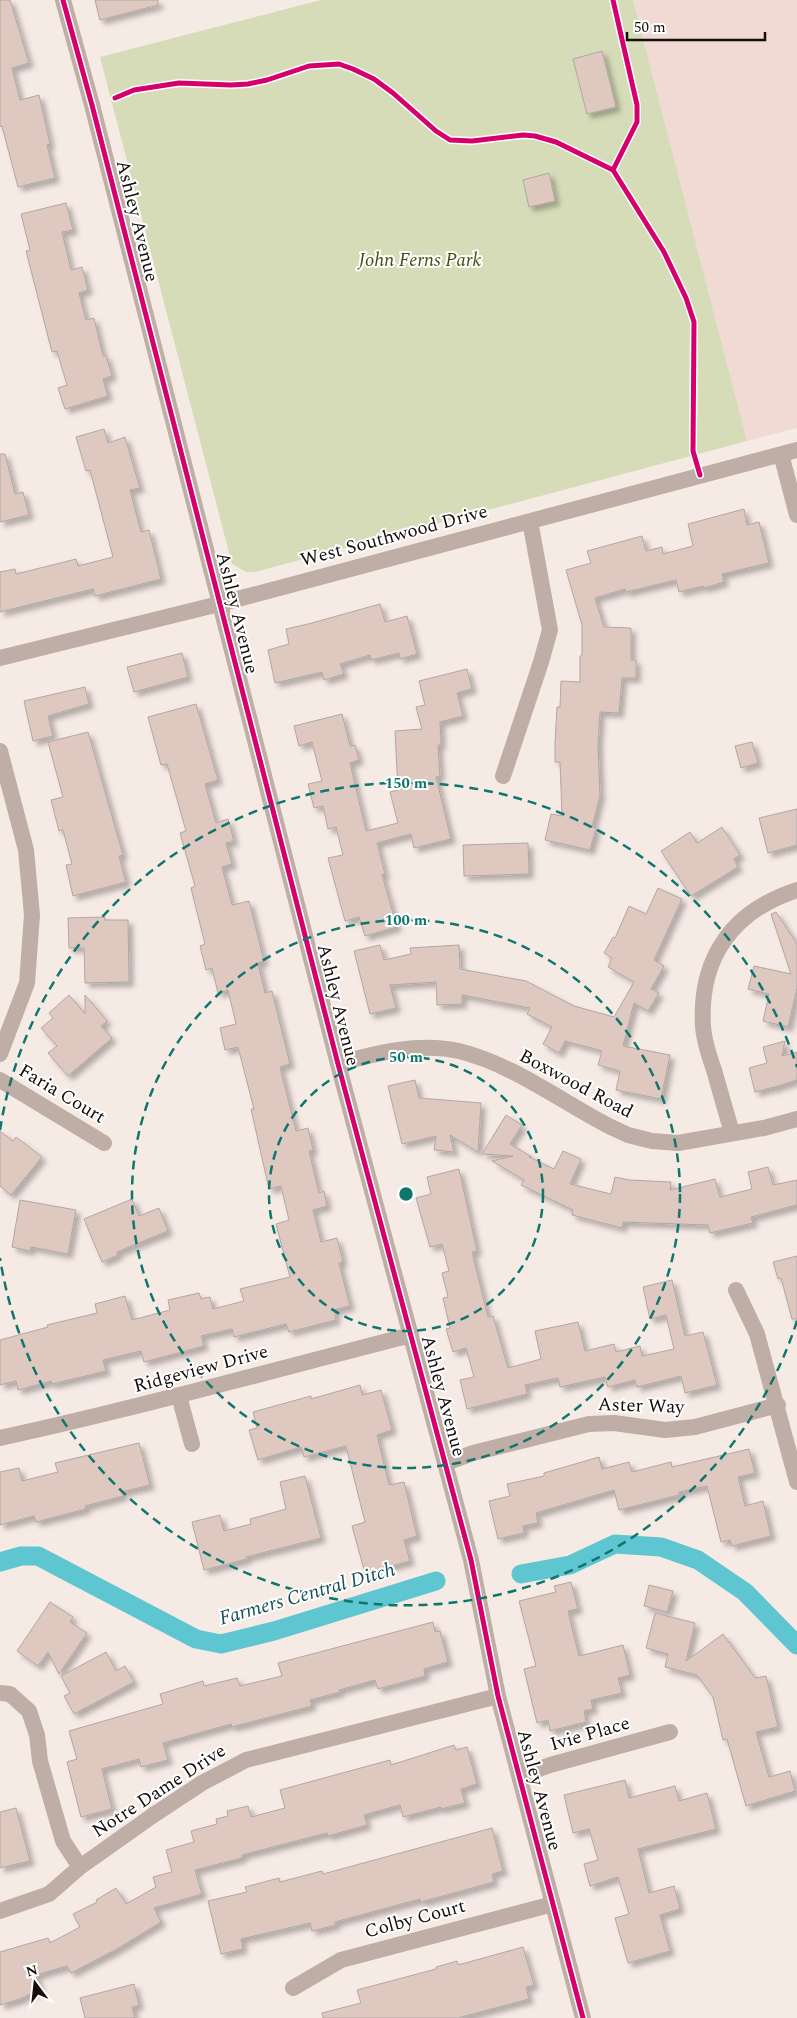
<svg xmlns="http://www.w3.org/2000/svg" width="797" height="2018" viewBox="0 0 797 2018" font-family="Spectral,serif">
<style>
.built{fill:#f0dad3}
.green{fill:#d6dcb8}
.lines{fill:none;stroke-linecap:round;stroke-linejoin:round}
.canal{stroke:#5dc6d0;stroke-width:19}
.building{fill:#dfc8c0;stroke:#b1a7a4;filter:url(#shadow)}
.minor{stroke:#bfaea5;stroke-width:16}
.cycleway-casing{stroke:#fff;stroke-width:8}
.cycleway{stroke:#d6006c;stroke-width:5}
.ring{fill:none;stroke:#0f766e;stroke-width:2.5;stroke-dasharray:9 6}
.labels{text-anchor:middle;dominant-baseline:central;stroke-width:4;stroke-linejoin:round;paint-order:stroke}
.street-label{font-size:19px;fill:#140d0a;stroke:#fff}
.park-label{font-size:19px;font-style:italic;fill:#405010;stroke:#fff}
.water-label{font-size:20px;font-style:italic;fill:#134f55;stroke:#fff}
.centre{fill:#0f766e;stroke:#fff;stroke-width:2.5}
.ring-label{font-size:15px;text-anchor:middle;font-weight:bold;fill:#0f766e;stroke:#fff;stroke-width:4;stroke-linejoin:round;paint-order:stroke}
</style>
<defs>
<filter id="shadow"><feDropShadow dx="4.5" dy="4.5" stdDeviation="2.5" flood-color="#0004"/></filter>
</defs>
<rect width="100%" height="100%" fill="#f6eae5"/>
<path class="built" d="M633,0H797V428L747,441Z"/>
<path class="green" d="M321,0H633L747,441L255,572H246L232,564L100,57Z"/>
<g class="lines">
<path class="canal" d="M0,1562L21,1556H38L196,1639L221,1644L274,1631L436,1581
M521,1574L570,1565L615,1544L661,1547L698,1560L745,1592L797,1645"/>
</g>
<path class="building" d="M0,0H10L29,63L12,68L20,100L39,95L50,144L47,145L55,178L18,187L2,126L0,127Z
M95,0H158V5L100,20Z
M602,51L616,107L587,114L573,59Z
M549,173L555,201L529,207L523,180Z
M66,203L73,230L62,232L71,270L82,267L88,290L79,293L86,320L94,318L103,356L106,355L112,376L103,379L108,396L65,409L58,388L67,385L57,351L52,352L26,251L30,250L21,214Z
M104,429L108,443L125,437L140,488L130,490L141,532L149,530L161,579L95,596L93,589L0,612V572L15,569L16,574L76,559L78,566L113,557L90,470L86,471L76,437Z
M0,454H5L15,494L23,492L29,515L0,522Z
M744,509L747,525L759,522L769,563L722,574L724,582L704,588L703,586L679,592L676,580L626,592L625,589L595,598L604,627L631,628V660H636V678H622L619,713L600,712L598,745L600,796L592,827L596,828L590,850L545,840L551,814L562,816L560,762H555V743L557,707H560L561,681L580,682V656H582V625L566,570L591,563L587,551L642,536L646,551L662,547L663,554L693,546L688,524Z
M380,604L385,622L407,616L417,654L400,659L399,653L371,660L370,655L340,664L344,674L324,680L322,672L275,683L268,650L289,644L286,629L308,624Z
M182,653L188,677L134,692L127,667Z
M467,669L472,689L457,693L463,716L440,722L441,745H438L440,776L436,777L451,839L414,848L411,834L377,843L385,874L382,875L397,927L365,936L359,917L345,921L328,858L343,855L336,827L328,829L323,806L314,808L308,784L322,781L312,742L299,746L294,726L342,714L350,746L355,745L359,760L350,763L366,831L398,823L390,792L398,790L395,731L422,729L416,707L425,705L419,681Z
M85,687L89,704L48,716L53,736L33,741L24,701Z
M196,704L218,780L205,784L216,823L228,819L234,841L226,843L232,864L222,867L232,905L249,901L264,961L258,963L265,993L272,991L290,1064L280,1067L296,1131L308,1128L313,1150L309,1151L319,1193L324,1191L327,1206L313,1210L321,1242L337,1238L343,1262L339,1263L350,1306L334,1310L336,1320L289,1332L286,1324L234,1337L232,1329L201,1336L204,1346L144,1362L141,1351L103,1360L106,1371L52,1384L51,1381L18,1390L16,1381L0,1385V1340L48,1327L47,1325L97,1313L95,1304L125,1296L132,1320L170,1310L168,1300L199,1293L201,1299L210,1297L213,1309L244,1301L240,1289L290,1277L276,1224L289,1220L281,1186L269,1189L251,1109H254L238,1047L225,1050L220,1028L236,1024L228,990L218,993L212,968L206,970L200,946L205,944L191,888L195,886L180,833L186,831L167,764L161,765L148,717Z
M88,732L123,855L119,856L126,882L73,896L66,865L72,864L63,830L59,831L51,800L63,797L48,742Z
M752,742L758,763L741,768L735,746Z
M797,809V845L768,853L759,818Z
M722,827L740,855L734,859L738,867L691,896L661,851L690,832L697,843Z
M528,843L529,874L464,876L463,845Z
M658,888L682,899L654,960L664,966L651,989L659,993L648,1011L634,1003L623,1046L670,1055L661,1099L616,1090L620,1071L598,1065L602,1051L565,1041L559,1053L543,1044L552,1027L527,1014L530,1008L462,995V1004L437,1005L436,982L390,985L396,1008L370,1014L354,951L380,945L384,960L411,954L410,948L459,945L460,969L526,981L574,1006L614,1017L634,982L608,967L612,958L604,953L613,937L615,938L629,906L646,914Z
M776,912L797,944V988L788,1027L763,1021L769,994L748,989L754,966L791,974L771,914Z
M105,917V920H128L129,982L85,983L84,948H69L68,918Z
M69,995L85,1014V995L107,1021L101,1026L112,1038L68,1076L48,1053L57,1046L41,1028L53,1018L49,1013Z
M785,1041L782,1056L797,1052V1080L775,1087V1089L774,1087L755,1092L749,1068L767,1063L763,1047Z
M415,1080L419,1098L481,1103L478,1152L450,1135L454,1152L434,1150L436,1136L402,1144L388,1086Z
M506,1115L522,1125L510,1144L532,1157H529L554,1169L563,1151L581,1159L570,1184L611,1194L615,1177L629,1180L671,1182L670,1190L715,1179L720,1197L752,1189L748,1172L768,1167L773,1185L797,1180V1205L751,1217L753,1223L710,1233L708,1225L623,1222L622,1228L572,1215L573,1210L521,1185L524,1180L492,1161L513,1156L482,1154Z
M0,1131L13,1141L16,1137L42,1157L11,1195L0,1186Z
M459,1169L477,1251L472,1252L488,1317L493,1316L508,1368L541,1359L535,1331L578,1322L585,1351L614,1344L616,1352L640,1346L642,1356L674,1349L666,1315L650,1319L643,1287L672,1280L685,1336L703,1332L717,1385L685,1393L681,1376L637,1387L635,1380L608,1387L605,1377L560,1387L558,1378L525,1385L527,1394L467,1409L460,1380L474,1377L466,1348L453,1352L446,1329L450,1328L443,1298L448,1297L442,1273L449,1271L442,1244L430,1247L416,1198L431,1194L427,1177Z
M132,1199L139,1216L159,1208L168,1231L117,1252L118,1255L102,1262L84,1219Z
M20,1200L76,1210L68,1254L31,1247L30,1251L12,1247Z
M797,1256V1319H792L781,1278L778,1279L773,1262Z
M360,1385L362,1395L381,1390L392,1430L377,1435L389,1485L404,1482L417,1536L404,1540L410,1561L365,1573L352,1526L365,1522L346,1446L304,1457L301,1447L258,1460L249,1430L257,1428L253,1412L311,1396V1399Z
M139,1443L150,1485L122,1492L123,1496L85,1506L86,1509L36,1522L34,1516L0,1525V1472L19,1468L22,1481L58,1472L55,1463Z
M749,1449L755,1473L738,1477L745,1506L763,1501L771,1536L732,1546L730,1540L721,1542L707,1486L679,1492V1495L619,1510L614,1490L536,1513L538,1523L523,1526L524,1533L498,1539L489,1501L510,1496L507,1484L544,1476V1473L599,1457L602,1469L629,1462L632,1472L671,1462L672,1467Z
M305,1476L321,1538L246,1557L247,1559L204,1570L192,1522L220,1515L224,1531L251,1524L250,1519L286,1509L280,1482Z
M571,1582L578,1609L568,1611L579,1656L623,1645L630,1675L618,1678L622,1693L591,1700L593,1709L584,1711L586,1722L550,1731L548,1720L537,1723L524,1669L536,1666L519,1601L556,1592L554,1586Z
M649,1585L673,1591L667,1612L644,1606Z
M50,1602L73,1617L70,1622L87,1633L59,1674L48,1652L38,1666L17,1651Z
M655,1613L695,1623L686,1661L723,1634L755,1678L766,1676L778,1727L756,1732L769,1777L790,1771L795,1791L746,1806L727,1739L723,1740L713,1697L697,1675L665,1667L668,1654L646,1648Z
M433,1622L435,1632L440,1631L448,1662L424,1669L425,1676L378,1689L375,1680L339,1690L340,1692L310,1700L312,1706L232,1727L231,1724L163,1743L168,1760L141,1767L139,1759L102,1769L112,1809L81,1817L67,1762L77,1759L69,1731L163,1704L160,1694L203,1681L204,1686L237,1678L240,1686L282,1676L278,1663Z
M106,1652L116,1671L125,1666L134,1682L74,1714L64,1696L70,1693L61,1676Z
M454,1745L456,1750L467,1747L477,1784L461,1789L465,1803L441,1809V1807L403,1817L400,1805L364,1815L367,1825L328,1836L327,1833L242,1855V1858L195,1870L202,1894L154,1908L161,1922L117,1949L71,1973L67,1966L36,1975L40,1989L20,1999L0,2005V1952L48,1938L50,1943L80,1927L73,1914L97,1902L96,1900L116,1888L126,1904L156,1887L153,1877L172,1872L166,1850L194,1842L191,1831L217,1824L216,1819L228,1816L227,1811L248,1806L251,1817L285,1808L280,1790L390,1760L391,1765Z
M625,1780L629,1798L675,1786L679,1801L707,1793L716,1829L638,1849L649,1893L674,1886L680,1909L660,1915L670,1951L628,1963L615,1918L629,1914L618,1877L590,1886L584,1864L598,1860L589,1829L573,1833L564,1795Z
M16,1808L30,1861L0,1868V1812Z
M492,1828L503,1871L492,1874L494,1882L421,1902L420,1899L335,1922L336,1925L312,1931L310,1923L241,1939L243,1949L221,1954L208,1901L247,1892L245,1887L279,1878L280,1882L322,1871L323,1874Z
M523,1947L534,1985L526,1987L529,1999L458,2018H323L322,2013L361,2003L357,1990L436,1969V1967L457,1961L458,1965Z
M134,1984L139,2005L132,2007L135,2018H85L80,1998Z"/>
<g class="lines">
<path class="minor" d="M63,0L92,105L338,1064L471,1560L498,1696L583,2018
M781,454L797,515
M0,658L219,604L797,450
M0,751L26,850L32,915L27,983L0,1054
M503,776L541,662L550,630L530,521
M338,1064C375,1053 420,1042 459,1051C515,1065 563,1103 613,1128L628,1135L652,1141L678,1143L764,1128L797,1119
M0,1080L104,1143
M732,1133C726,1112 720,1091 714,1070C709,1056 704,1041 703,1026C699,957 733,911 797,890
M736,1290L757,1334L797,1482
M179,1396L192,1444
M0,1438C138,1408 274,1370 411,1335
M446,1463L473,1453L589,1424L614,1423L665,1430L695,1427L778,1405
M0,1693L10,1694L29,1711L37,1735L40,1761L63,1841L80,1867
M520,1776L550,1765L670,1732
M0,1911L49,1894L80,1867L152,1816L202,1783L246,1760L498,1696
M293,1988L341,1960L553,1904"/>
<defs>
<path id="cycleway" d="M63,0L92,105L338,1064L471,1560L498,1696L583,2018
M613,0L637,105V122L613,170
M115,98L134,90L179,83L231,85L248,84L267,80L309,66L339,64L353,69L374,79L393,93L436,131L450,140L472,141L523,135L535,136L556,142L613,170L664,252L686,298L694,322L693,451L700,475"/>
</defs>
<use href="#cycleway" class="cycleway-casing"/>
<use href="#cycleway" class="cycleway"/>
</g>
<g class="ring">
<circle cx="406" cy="1194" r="137"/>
<circle cx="406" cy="1194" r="274"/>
<path d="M797 1321A411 411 0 0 1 0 1258M0 1130A411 411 0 0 1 797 1067"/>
</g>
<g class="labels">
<g class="street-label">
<text transform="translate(137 221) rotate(76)">Ashley Avenue</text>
<text transform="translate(394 536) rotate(-15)">West Southwood Drive</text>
<text transform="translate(237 613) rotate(76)">Ashley Avenue</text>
<text transform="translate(338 1005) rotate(76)">Ashley Avenue</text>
<text transform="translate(576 1084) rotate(28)">Boxwood Road</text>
<text transform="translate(62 1094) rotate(31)">Faria Court</text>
<text transform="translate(201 1369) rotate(-15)">Ridgeview Drive</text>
<text transform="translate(443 1396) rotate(75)">Ashley Avenue</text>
<text transform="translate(641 1406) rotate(2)">Aster Way</text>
<text transform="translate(590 1734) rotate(-16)">Ivie Place</text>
<text transform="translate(539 1790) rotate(75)">Ashley Avenue</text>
<text transform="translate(159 1791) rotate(-33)">Notre Dame Drive</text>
<text transform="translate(415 1919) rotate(-15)">Colby Court</text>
</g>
<g class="park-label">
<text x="420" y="260">John Ferns Park</text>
</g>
<g class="water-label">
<text transform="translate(307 1594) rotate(-16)">Farmers Central Ditch</text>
</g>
</g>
<circle cx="406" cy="1194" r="8" class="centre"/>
<g class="ring-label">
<text x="406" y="788">150 m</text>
<text x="406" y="925">100 m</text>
<text x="406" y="1062">50 m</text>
</g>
<g transform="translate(35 1983) rotate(345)" stroke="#ffffff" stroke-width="4" paint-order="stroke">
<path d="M0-4L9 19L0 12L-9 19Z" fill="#140d0a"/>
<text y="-8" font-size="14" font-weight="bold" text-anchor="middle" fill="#140d0a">N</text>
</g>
<path d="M627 32v8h138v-8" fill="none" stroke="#140d0a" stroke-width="2.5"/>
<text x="634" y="32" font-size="15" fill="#140d0a" stroke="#ffffff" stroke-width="4" paint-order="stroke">50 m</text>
</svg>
